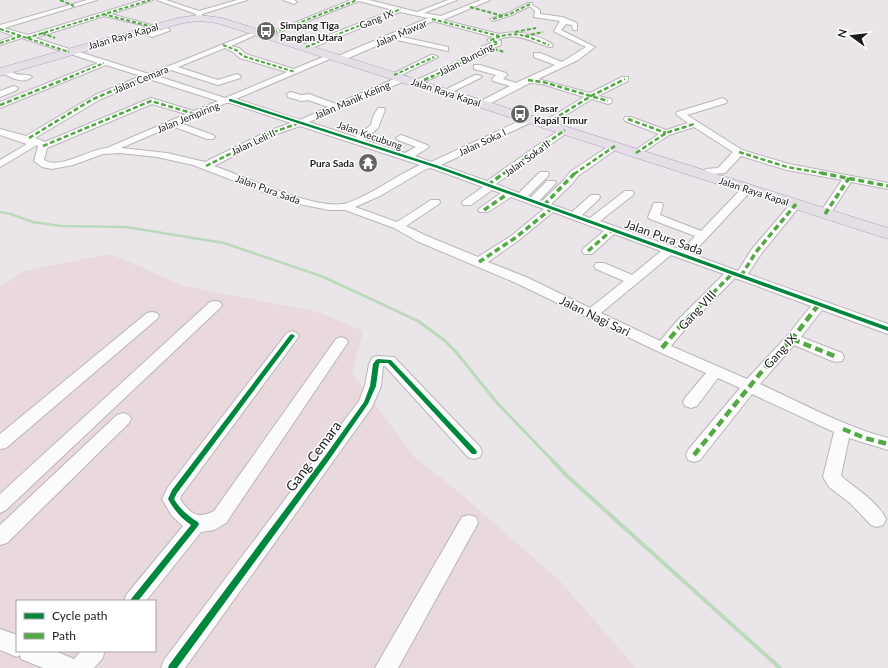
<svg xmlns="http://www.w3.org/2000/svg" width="888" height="668" viewBox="0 0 888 668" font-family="Lato,sans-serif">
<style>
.farmland{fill:#e9d9dc;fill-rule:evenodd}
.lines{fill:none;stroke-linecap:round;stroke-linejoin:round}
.stream-far2{stroke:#bbdabc;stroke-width:2.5}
.stream-far1{stroke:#bbdabc;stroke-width:3}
.stream{stroke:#bbdabc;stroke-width:4}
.minor-casing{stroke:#b8b6b8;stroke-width:2}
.highway-casing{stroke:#ae9ebb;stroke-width:1}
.minor{fill:#fcfbfc;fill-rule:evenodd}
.highway{fill:#e4dee7;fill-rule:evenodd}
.quiet-far3{stroke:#52a943;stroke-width:2;stroke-dasharray:4 2;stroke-linecap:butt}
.quiet-far2{stroke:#52a943;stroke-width:2.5;stroke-dasharray:5 2.5;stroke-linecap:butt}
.quiet-far1{stroke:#52a943;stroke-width:3.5;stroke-dasharray:6 3.5;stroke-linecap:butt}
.quiet{stroke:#52a943;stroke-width:4.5;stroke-dasharray:8 4.5;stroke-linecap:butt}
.cycleway-casing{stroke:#fff;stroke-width:3}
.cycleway{fill:#00873e;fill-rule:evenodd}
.labels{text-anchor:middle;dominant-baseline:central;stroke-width:3;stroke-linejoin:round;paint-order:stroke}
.far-street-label{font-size:10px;fill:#1c1c1c;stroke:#fff}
.far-poi-label{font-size:10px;font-weight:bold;fill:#1c1c1c;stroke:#fff;text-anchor:start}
.street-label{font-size:12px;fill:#1c1c1c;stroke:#fff}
.near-street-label{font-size:14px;fill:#1c1c1c;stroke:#fff}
</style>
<rect width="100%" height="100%" fill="#eae5e8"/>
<path class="farmland" d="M111,254L184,286L318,312L363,331L352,373L415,458L454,488L559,580L636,668H0V286L24,271ZM17,601H155V651H17Z"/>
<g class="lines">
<path class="stream-far2" d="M0,212L11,214L33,222L61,226L126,227L224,243L321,276L373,300"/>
<path class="stream-far1" d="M371,299L418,321L444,340L456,352L498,404L553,461"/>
<path class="stream" d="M552,460L567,476L780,668"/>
<defs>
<path id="minor" d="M87,0H97L4,28L28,35L143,0H153L111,14L155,26V28L104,16L35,38L149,74L256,31H260V33L231,46L239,48L246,54L294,69L330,54H333L337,56L236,99L300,120L328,107L308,100L301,101L288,97L287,95L288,93L291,92L301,95L309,94L336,104L401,76H407V80L309,122L355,137L371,125L373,117L378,108H384L385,110L378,128L364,140L405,153L416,147L398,140L396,138L401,135L404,136L427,145L429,147L415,156L431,162L528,117H534L535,119L534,121L441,165L487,181L562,128H568L570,130L568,132L496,184L519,193L540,172H548L549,174L548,176L528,196L531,197L547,181H555L556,183L540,200L542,201L564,180L570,172L612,144H618L620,146L618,148L578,176L572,184L551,204L572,212L591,195H599L600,197L599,199L582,215L590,218L625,191H633L634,193L633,195L600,221L682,250L695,236L650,219L648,217L654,203H662L663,205L660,215L701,231L743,187H751L752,189L751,191L692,254L738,271L752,249L792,202H800L801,204L800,206L761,254L748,274L888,324V334L822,310L801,337L842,353L844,357L842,361L837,362L832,361L794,345L760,384C802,403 843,426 888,438V450L849,438L841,476C856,489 877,501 886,519L883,525L877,527L871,525L850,503L829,487L823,477L834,432L752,394L700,460L694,462L688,460L686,455L688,450L740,388L718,378L697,406L691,408L685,406L683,402L685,398L706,373L657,351L516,283L419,242L394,228L345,210H329L299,204L271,195L193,165L157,157L120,153L103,154L73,165L52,169L42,167L34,161L38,146L37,145L0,167V160L27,144L0,135V129L26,136L95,95L141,76L106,65L0,108V102L98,63L22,38L0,45V41L14,36L0,31V25ZM225,48L233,52L240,58L287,72L225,98L157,76L171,70L218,85L240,78L241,76L237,74L218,80L178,67ZM149,79L218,101L194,111L151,98L45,142L35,138L101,99ZM226,103H230L291,123L268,131L205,162L167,153L121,148L172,126L207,139H213L215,137L213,135L180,123ZM152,104L186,114L107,148C89,149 60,170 44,160L47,148ZM300,126L420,165C395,176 373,194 347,203C318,212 244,176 214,166L274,135ZM431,168L483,187L463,201L462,203L463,205H471L492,190L501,193L480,208L478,210L480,212H488L511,197L544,209L511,236L478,257L427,236L406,226L439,204L440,202L439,200H431L397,222L355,207L380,196L426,169ZM553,212L604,231L584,248L582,251L584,254H592L614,234L661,251L632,275L604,263H596L594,266L596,269L624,281L590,308L526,277L488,262L519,240ZM671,255L724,274L676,322L660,341L601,313ZM735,278L811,306L787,336L747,379L671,346L686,328Z
M157,0H166L199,11L237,0H247L202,14V18L199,20L196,18V14Z
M283,0H294L297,2L294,4Z
M351,0H369L417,12L448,0H457L424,13L441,16L481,0H490L443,20L499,34C515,30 540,34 553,45L552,47C547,47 544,45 540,44C524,38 513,33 497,40L501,41V45L488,50L487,54L417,85H414V81L481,51V47L492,43L487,40L493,37L433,21L398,36L448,47V51L392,39L344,60H338V56L428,18L400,12L309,49H303V45L393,10L359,1L270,36H266L264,35Z
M528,3H532V5L540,10V14L562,17L577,23V30H573L572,25L566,24L561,30L595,47L578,60L538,79L590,93L622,77H628V81L598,96L611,99L612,101L611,103L608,104L592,99L546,127L543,126L541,124L543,122L584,97L542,84L530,83L485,106H479L478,104L479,102L510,86L493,81L492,79L496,75L474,69V65H480L506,73L507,75L503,79L516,83L555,65L534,57V53H540L562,62L586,47L555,32L554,31L560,21L534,17L535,11L530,6L512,15L493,21L490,19L508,13Z
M167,28L170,30L169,31L152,37L140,33L143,31L152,33Z
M431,55H434L438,57L397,77H394L390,75Z
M1,68C8,67 10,72 16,74C22,76 27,73 32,77C23,85 10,77 1,72Z
M475,75H478L482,77L448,94L445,95L441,92Z
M14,86L18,88L17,90L0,97V91Z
M723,98L727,101L726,103L687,115L742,150L789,164L888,183V189L851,182L829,216L825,217L819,214L842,180L787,170L741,156L725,173L713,174L705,178L701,177L700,175L706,169L718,168L733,152L694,127L669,135L639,155H633L631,153L659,134L625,121L624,119L625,117H631L666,130L688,123L676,114L677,112Z
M215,301L220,302L222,305L220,308L6,510L0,513V494L210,302Z
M152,312L157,313L159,316L157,319L6,448L0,449V434L147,313Z
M292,331L297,333L299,336L297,339L181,496L180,499C190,513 197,520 214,511L336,339L341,337L346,339L348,342L226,523L214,530L201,532L146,601H124L127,594L183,526L172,516L162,499L168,487L287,333Z
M378,356L394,357L480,447L482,452L480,457L474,459L468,457L385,366H383L381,386L372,407L185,668H161L164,660L359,401L365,386L369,364L373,357Z
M123,413L129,415L131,419L129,423L7,543L0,545V525L117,415Z
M469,515L476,517L478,523L398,668H375L462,517Z
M0,629L17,635V651H55L74,659L81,651H105L102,659L94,668H43L21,659L20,655L17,657L0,650Z"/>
<path id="highway" d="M199,15L222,18L888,228V239L217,23L199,21L183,23L0,76V68L178,18Z"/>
</defs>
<use href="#minor" class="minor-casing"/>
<use href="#highway" class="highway-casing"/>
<use href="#minor" class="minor"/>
<use href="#highway" class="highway"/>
<path class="quiet-far3" d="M60,0L74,6
M470,7L503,16
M103,14L153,27
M432,19L499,36
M493,19L510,14L530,4
M0,29L69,52
M515,32L536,28
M42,33L55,38
M268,35L357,0
M525,36L543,32
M27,38L150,0
M0,43L21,36
M223,45L236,50L243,56L295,72
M306,47L401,9
M488,47L504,52
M394,75L434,57
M70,77L104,63
M146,77L148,76
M431,77L484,52V49L498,43L491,40C515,29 526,36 549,45"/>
<path class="quiet-far2" d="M528,80L543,82L608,101
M417,83L433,76
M0,105L73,76
M628,119L666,133
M546,124L591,96L625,79
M29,138L93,99L148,76
M43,146L151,101L195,114
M739,152L787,167L827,174
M636,153L666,133L694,124
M206,166L271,133L299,123
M503,174L565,130
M574,174L615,146"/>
<path class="quiet-far1" d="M821,173L888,186
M488,185L504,173
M544,205L575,173
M484,210L509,193
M825,214L849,178
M588,251L612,230
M479,262L515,238L552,208
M741,276L756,252L796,204
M706,300L733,273"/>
<path class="quiet" d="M792,339L837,357
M662,348L681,325L707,299
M843,429L865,438L888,444
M694,455L767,365L792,339L819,304"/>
<defs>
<path id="cycleway" d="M229,99H231L439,166L888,327V331L437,168L229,101Z
M292,334L295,336L294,337L177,493L174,499C180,509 188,516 198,522L199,524L198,526L138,601H130L131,599L191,525C181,518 174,510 168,499L172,490L290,335Z
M378,359L391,360L476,450L477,452L476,454H472L388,363H380L379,364L376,386L368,404L329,460L177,668H168L169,665L325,456L364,402L370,386L373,364L376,360Z"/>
</defs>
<use href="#cycleway" class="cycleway-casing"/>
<use href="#cycleway" class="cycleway"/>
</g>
<defs>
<symbol id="bus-disc" viewBox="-11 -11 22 22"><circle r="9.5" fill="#646263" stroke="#fff"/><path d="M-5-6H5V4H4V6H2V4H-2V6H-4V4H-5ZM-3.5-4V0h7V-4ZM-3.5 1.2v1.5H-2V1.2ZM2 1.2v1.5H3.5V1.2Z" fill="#fff"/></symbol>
<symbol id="temple-disc" viewBox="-11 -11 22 22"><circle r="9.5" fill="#646263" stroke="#fff"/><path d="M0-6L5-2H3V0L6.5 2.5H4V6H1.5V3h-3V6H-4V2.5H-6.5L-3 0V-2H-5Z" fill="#fff"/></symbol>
</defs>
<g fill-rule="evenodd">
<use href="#bus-disc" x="255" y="20" width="22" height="22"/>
<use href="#bus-disc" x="509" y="103" width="22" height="22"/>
<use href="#temple-disc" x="357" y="152" width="22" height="22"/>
</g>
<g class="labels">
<g class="far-street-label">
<text transform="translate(376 19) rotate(-22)">Gang IX</text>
<text transform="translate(401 33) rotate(-23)">Jalan Mawar</text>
<text transform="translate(123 36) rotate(-16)">Jalan Raya Kapal</text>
<text transform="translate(466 59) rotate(-27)">Jalan Buncing</text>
<text transform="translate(141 79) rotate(-22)">Jalan Cemara</text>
<text transform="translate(446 92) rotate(18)">Jalan Raya Kapal</text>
<text transform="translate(352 100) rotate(-23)">Jalan Manik Keling</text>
<text transform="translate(188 117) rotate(-22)">Jalan Jempiring</text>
<text transform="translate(370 135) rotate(19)">Jalan Kecubung</text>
<text transform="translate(253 142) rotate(-25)">Jalan Leli II</text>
<text transform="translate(482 142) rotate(-25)">Jalan Soka I</text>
<text transform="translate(527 158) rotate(-36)">Jalan Soka II</text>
<text transform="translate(268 189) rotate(20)">Jalan Pura Sada</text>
<text transform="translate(754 191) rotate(18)">Jalan Raya Kapal</text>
</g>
<g class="far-poi-label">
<text x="280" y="25">Simpang Tiga<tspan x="280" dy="12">Panglan Utara</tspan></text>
<text x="534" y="108">Pasar<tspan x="534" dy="12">Kapal Timur</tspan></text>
<text x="354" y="163" text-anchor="end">Pura Sada</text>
</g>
<g class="street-label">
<text transform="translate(664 237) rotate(20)">Jalan Pura Sada</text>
<text transform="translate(697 310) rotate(-47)">Gang VIII</text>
<text transform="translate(595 316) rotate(26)">Jalan Nagi Sari</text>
<text transform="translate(780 351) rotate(-48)">Gang IX</text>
</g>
<g class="near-street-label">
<text transform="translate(313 456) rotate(-54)">Gang Cemara</text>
</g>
</g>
<rect x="16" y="600" width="140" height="52" fill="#ffffff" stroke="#a4a4a4"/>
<rect x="24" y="613" width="20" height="6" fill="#00873e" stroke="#a4a4a4"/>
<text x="52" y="620" font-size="12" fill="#1c1c1c">Cycle path</text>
<rect x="24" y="633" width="20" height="6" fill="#52a943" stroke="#a4a4a4"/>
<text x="52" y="640" font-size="12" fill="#1c1c1c">Path</text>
<g transform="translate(852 36) rotate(285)" stroke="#ffffff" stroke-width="3" paint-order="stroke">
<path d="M0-3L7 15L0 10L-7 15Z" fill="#1c1c1c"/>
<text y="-6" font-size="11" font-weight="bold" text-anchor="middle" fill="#1c1c1c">N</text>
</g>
</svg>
